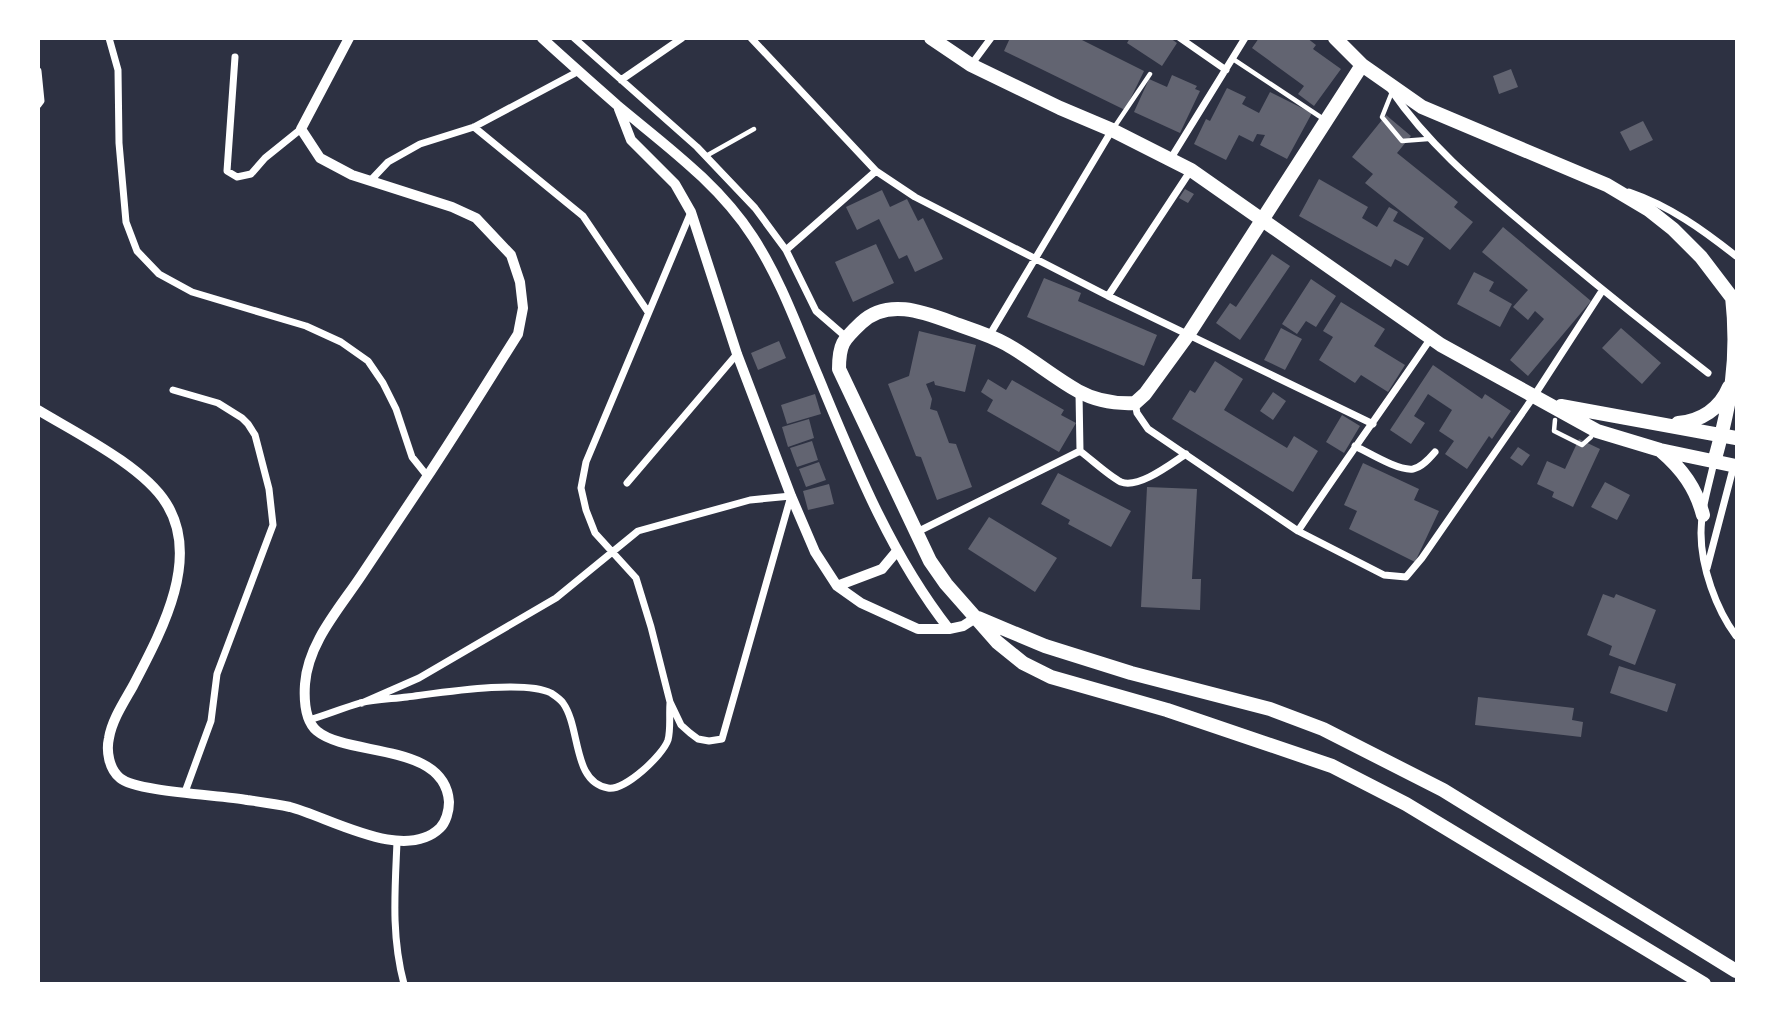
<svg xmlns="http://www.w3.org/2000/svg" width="1775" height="1022" viewBox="0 0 1775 1022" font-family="Arial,sans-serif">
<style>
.building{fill:#626471}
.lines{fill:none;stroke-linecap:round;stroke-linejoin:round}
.service{stroke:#fff;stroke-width:4.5}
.minor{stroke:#fff;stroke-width:7}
.tertiary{stroke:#fff;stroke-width:10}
.primary{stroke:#fff;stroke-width:14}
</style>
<rect width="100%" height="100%" fill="#2d3142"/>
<path class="building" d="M1010,38H1078L1144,71L1125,110L1004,51Z
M1130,38H1170L1177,43L1162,66L1127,43Z
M1259,38H1307L1316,45L1313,49L1341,69L1314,106L1298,94L1304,86L1252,48Z
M1511,69L1518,87L1499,94L1493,76Z
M1172,75L1197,86L1195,89L1200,91L1180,133L1134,112L1149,79L1167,87Z
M1227,88L1246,97L1242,104L1259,113L1270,92L1312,113L1287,159L1260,145L1265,135L1257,134L1253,142L1239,135L1226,160L1194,144L1206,119L1210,121Z
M1386,115L1411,136L1397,153L1458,202L1454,207L1473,222L1450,250L1365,183L1373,174L1352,157Z
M1643,121L1653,140L1630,151L1620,132Z
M1319,179L1368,207L1362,218L1377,227L1389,207L1398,212L1393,221L1424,238L1408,266L1395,259L1391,267L1299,216Z
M1185,189L1194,194L1188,203L1179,198Z
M882,190L890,207L907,199L918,221L923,218L943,259L915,272L907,255L899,259L879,219L857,230L846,207Z
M1503,227L1591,301L1528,376L1510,360L1544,319L1535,311L1528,320L1513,307L1528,290L1482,252Z
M876,244L894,283L853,302L835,262Z
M1272,254L1290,266L1240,340L1216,323L1230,303L1236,307Z
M1474,272L1494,282L1489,291L1512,304L1500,327L1457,304Z
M1044,278L1081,293L1078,301L1157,335L1144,366L1027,317Z
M1311,279L1336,296L1316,327L1306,321L1297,334L1282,324Z
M1341,302L1385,329L1374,346L1405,365L1388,392L1361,375L1355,383L1319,360L1333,337L1323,331Z
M1281,328L1302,339L1285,370L1264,360Z
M1621,328L1661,363L1642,384L1602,348Z
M919,331L976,345L965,392L935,385L934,381L926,384L932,399L930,409L937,411L949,443L956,444L972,487L937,500L921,457L916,456L888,384L909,376Z
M779,341L786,358L758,370L751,353Z
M1215,361L1243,379L1224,410L1287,448L1294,436L1318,451L1293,492L1172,419L1190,390L1195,393Z
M1433,365L1482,399L1485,394L1511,411L1492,439L1489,436L1467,469L1445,454L1454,441L1439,431L1452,410L1428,394L1414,416L1425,423L1411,444L1390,430Z
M988,379L1006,390L1012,380L1064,410L1061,415L1076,423L1059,452L987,411L993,400L981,392Z
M1273,392L1286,401L1273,420L1260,411Z
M815,394L821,414L787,424L781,405Z
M1342,415L1360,426L1344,453L1326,442Z
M809,419L814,438L788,447L782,427Z
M1579,439L1600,449L1573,507L1552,497L1554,492L1537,484L1547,461L1565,469Z
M812,441L818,460L797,467L790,448Z
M1518,447L1530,455L1522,466L1510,458Z
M819,462L826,480L806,487L799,469Z
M1363,463L1419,489L1414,500L1439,511L1415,562L1349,529L1357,511L1344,505Z
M1058,473L1131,511L1111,547L1068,524L1070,520L1041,504Z
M1605,482L1630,495L1617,520L1591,507Z
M829,484L834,504L808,510L803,491Z
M1147,487L1197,489L1192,579H1201L1200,610L1141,607Z
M989,517L1057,558L1035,592L968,549Z
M1603,594L1614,598L1616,594L1656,610L1635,665L1609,655L1612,646L1587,635Z
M1619,666L1676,684L1667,712L1610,693Z
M1478,697L1574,708L1572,720L1583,722L1581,737L1475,725Z"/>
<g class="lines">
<path class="service" d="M1233,59L1325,120
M1392,92L1382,117L1402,141L1428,139
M1113,129L1150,74
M706,156L754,129
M1555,420L1554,431L1582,445L1591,437"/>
<path class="minor" d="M109,38L118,70L119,143L126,222L137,251L159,274L192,292L306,326L341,342L368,361L383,383L396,409L412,457L428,477
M574,38L697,147L755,208L786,250L816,311L846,337
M751,38L876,171L915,197L1108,296L1373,424
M1180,38L1226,70
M235,57L227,171L237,177L251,174L265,158L301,129
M971,65L991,38
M38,71L41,101L38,105
M621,80L682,38
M1391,90C1429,145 1475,183 1526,226C1585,276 1646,325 1708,373
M474,127L583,216L648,312
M1171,158L1245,38
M371,180L388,162L420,144L474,127L579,71
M1629,192C1670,206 1703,230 1736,256
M786,250L876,171
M1108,296L1191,170
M989,336L1112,130
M173,390L218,403L242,418L248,424L255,435L269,489L273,525L217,674L211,721L185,792
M1079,393L1080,451
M1135,403L1137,413L1148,429L1298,531L1384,575L1406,577L1422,558L1534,396L1602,291
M1355,446C1368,452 1398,471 1413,469C1422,467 1429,459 1435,452
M1080,451C1092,460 1109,476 1121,482C1139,489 1172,463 1186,454
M1714,462C1709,485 1701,509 1701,533C1701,567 1716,609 1736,636
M627,483L737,354
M1298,531C1341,466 1387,403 1431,338
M915,533L1080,451
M1707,568L1734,465
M362,703L419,678L556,598L638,531L750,500L791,496L722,739L709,741L698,739L690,733L681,725L670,702L651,627L636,578L595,533L586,510L581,488L586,462L691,212
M309,720C326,715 343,708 360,703C375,699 392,699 407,697C439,693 524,679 551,693C554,695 561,700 563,703C581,728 572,782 608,788C625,791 663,755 668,740C671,729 669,714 670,703
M397,842C395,890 391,936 404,984"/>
<path class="tertiary" d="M542,38C567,61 592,83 617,105C666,146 718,183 753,237C781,280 798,329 818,376C854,463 890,554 949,629
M619,109L631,140L675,184L691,212L737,354L791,496L815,552L837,586L861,603L918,629H949L963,626L977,617
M38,410C76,433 143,466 166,503C202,559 160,634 133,686C124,702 112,720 109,738C106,751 109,769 120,778C136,792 221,795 247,800C261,802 276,804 290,807C329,817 404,863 440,828C446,822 449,811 449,802C445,742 348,757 317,731C304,720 304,699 305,684C308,643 339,609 361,576C382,544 404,512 425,480C457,432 487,383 518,334L523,308L520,282L511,255L476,218L452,207L352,175L320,158L301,129L349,38
M837,586L882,569L897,551"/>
<path class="primary" d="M931,38L971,65L1060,108L1112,130L1191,170L1441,345L1597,431L1660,450L1736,466
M1335,38L1362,65L1422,107L1607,185L1649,210L1673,229L1701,257L1736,303
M1362,65L1188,335L1145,394L1135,403C1114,404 1096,401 1078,391C1053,377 1031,358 1006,344C990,335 973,330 956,324C926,313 888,297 861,323C843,340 839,344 839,369L930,561L946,584L997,642L1023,663L1051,677L1167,710L1332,766L1406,804L1704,984
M1561,406L1736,438
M1678,423C1701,421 1720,409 1729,387
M1661,451C1682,469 1696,488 1703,515
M1714,462C1731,402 1739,359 1732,296
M978,618L1045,646L1131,673L1270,709L1323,729L1443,790L1736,971"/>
</g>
<rect width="1775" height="1022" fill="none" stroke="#ffffff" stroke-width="80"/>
</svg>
